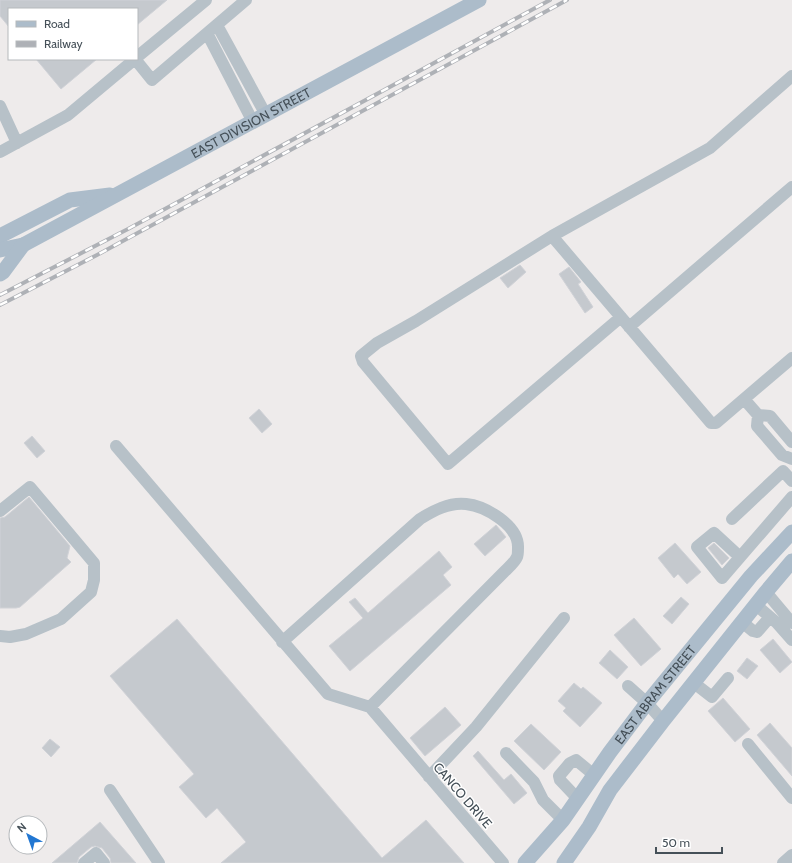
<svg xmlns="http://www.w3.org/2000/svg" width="792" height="863" viewBox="0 0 792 863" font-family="Cabin,sans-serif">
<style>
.building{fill:#c5c9ce;stroke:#d0d2d7}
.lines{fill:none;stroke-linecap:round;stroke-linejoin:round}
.minor{stroke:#b7c1c8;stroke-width:12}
.major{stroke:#acbcca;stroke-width:15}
.rail-casing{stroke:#aeb1b6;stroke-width:4}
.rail{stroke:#fff;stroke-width:2.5;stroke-dasharray:8;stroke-linecap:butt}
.labels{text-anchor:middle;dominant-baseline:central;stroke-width:3;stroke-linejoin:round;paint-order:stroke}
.street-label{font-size:13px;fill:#455058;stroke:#fff}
</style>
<rect width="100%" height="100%" fill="#eeebeb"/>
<path class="building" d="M0,0H167L137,25V9H9V27L0,16Z
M36,59H97L61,89Z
M520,265L526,272L508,288L500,278Z
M569,267L581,282L578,284L593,307L585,313L559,274Z
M259,409L272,424L262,433L249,418Z
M32,436L45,451L37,458L24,443Z
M29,497L70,546L67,558L71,562L20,607L16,608H0V518L5,517Z
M496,525L506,537L485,556L474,544Z
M675,543L701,572L687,584L678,574L674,578L658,558Z
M714,543L729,558L722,565L708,548Z
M439,551L452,567L443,575L451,585L350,671L329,646L363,618L349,602L355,598L368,613Z
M681,597L689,604L672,624L663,616Z
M634,618L661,649L641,666L614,635Z
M177,619L382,858L426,820L464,863H221L246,842L217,808L206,818L179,787L194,774L110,676Z
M773,639L792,662L780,673L760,650Z
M610,650L628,667L617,679L599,663Z
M747,658L758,666L747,679L737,671Z
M574,683L581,689L583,687L602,703L580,727L563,711L566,708L558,701Z
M723,698L750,729L735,742L708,711Z
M445,707L461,725L425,756L410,738Z
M770,723L792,748V776L757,735Z
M531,724L561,752L544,770L514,741Z
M50,739L60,747L51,757L42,748Z
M478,751L504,780L511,774L527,793L514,804L473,756Z
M100,822L136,863H111L110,858L102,848L95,846L91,847L79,857L77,863H52Z"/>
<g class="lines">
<path class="minor" d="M217,25L266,115
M207,33L253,122
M137,57L206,0
M135,59L152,80L246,0
M0,106L17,143
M0,152L68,115L135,59
M552,236L710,148L792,76
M621,317L448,464L363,362L361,356L377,343L416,321L552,236L711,423H716L744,399L758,415L770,416L792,442
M629,327L792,187
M744,399L792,358
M758,415L757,426L782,455L792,459
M116,446L328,694L370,707L503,863
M0,511L30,487L94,563V580L91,592L61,619L26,634L10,637L0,636
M732,519L783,471L792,481
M740,557L714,533L697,547L722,578L792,497
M766,592L792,623
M756,605L777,623L792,640
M742,622L753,631L757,632L770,617
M282,642L420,519C433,511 449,502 466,504C485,506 519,525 518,548C518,551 518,555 517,557C515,562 509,567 505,571L370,707
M694,683L712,697L728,678
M628,686L647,703L663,721
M748,744L792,798
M506,753L534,782L543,800L563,820
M429,777L476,727L564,618
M110,790L159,863
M577,798L560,780L559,776L570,763L576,760L594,775
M84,863L96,853L104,863
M783,863L792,855"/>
<g class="major">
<path d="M0,236L70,200L110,195"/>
<path id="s1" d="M0,250L23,245L479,0"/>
<path d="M0,274L3,272L23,245"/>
<path id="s2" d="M525,863L563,820L610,752L647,703L751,576L792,532"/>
<path d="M564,863L589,827L610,790L663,721L766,592L792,561"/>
</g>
<defs>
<path id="rail" d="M0,295L128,229L550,0
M0,305L97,255L567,0"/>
</defs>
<use href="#rail" class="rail-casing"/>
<use href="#rail" class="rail"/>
</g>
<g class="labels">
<g class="street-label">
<text stroke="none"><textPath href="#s1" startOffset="282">EAST DIVISION STREET</textPath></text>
<text stroke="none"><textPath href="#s2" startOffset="213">EAST ABRAM STREET</textPath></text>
<text transform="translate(463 795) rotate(49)">CANCO DRIVE</text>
</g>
</g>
<rect x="8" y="8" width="130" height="52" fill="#ffffff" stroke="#b5b9bc"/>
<rect x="16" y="21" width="20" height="6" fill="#acbcca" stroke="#b5b9bc"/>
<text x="44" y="28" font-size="12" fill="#455058">Road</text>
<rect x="16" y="41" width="20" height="6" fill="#aeb1b6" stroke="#b5b9bc"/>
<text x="44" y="48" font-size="12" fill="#455058">Railway</text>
<g transform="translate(28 835) rotate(319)"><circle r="19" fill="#ffffff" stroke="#b5b9bc"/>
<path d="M0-3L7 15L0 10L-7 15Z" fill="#2277d2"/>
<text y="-6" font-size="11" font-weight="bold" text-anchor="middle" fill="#455058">N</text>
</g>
<path d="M656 847v6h66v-6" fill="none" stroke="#455058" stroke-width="2"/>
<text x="662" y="847" font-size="12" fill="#455058" stroke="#ffffff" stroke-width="3" paint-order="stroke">50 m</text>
</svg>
